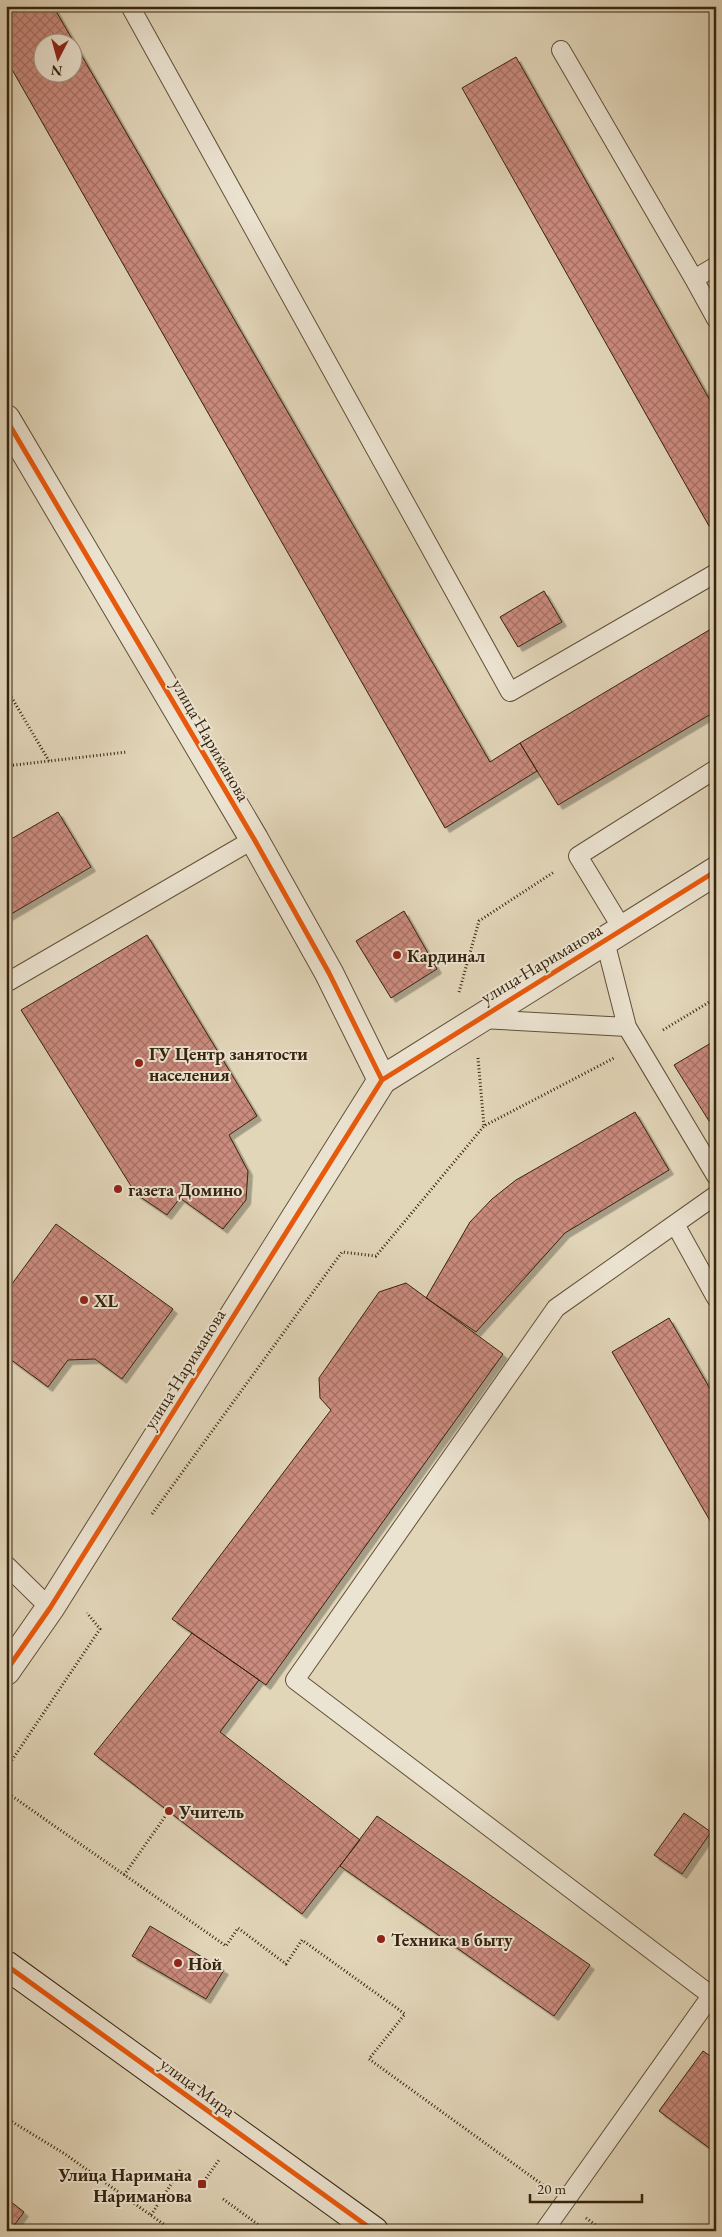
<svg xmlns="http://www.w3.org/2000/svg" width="722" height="2237" viewBox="0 0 722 2237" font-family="'EB Garamond',serif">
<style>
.building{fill:url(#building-cross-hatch);stroke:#36240e;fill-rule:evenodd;filter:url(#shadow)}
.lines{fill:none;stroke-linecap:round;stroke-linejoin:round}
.lane-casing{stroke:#615039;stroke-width:20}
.street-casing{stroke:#615039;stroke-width:30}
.secondary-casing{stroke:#36240e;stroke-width:30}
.path{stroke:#36240e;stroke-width:3;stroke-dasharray:1 2.5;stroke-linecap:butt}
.lane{stroke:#ece4d2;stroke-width:18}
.street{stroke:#ece4d2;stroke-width:28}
.secondary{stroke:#ece4d2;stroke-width:28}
.cycleway-casing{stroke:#ece4d2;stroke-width:8}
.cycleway{stroke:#e8590c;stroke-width:5}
.poi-dot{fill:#8f2418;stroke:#ece4d2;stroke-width:2}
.labels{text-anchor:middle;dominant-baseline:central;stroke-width:4;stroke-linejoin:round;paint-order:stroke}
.street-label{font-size:18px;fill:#36240e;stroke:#ece4d2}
.poi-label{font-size:18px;font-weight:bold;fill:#36240e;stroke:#ece4d2;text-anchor:start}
</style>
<defs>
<pattern id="building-cross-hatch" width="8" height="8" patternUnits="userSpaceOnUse" patternTransform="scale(1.25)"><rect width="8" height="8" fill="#cb8b7e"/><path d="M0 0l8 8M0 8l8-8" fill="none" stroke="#a67166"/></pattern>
<filter id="shadow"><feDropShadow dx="4.5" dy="4.5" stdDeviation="0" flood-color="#0004"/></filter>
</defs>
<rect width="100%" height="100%" fill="#e2d6b9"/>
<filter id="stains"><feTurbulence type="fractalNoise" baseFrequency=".004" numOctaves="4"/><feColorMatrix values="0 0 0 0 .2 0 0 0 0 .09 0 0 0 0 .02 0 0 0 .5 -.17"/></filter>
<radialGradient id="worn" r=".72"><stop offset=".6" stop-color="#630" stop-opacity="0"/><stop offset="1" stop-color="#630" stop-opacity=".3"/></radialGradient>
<path class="building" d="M6,6H53L490,762L520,743L537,771L445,828L6,59ZM42,42H72V72H42Z
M516,57L716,411V522L709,526L462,88Z
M544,591L562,622L518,647L500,617Z
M716,626V711L558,805L520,743Z
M58,812L91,867L6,917V842Z
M404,911L437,969L391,998L356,941Z
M147,935L257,1116L229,1135L248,1171L246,1200L223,1229L180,1198L167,1215L136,1194L21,1010Z
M716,1040V1117L709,1121L674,1065Z
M635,1112L669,1170L565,1233L476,1332L426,1298L470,1222L492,1199L516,1180Z
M56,1224L173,1309L122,1379L95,1359L68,1360L48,1387L6,1356V1292Z
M406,1283L503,1354L266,1685L172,1619L331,1410L320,1398L319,1378L379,1292Z
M669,1318L716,1399V1531L612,1352Z
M192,1633L259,1680L220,1732L360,1840L302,1914L94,1754Z
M684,1813L711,1832L682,1874L654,1855Z
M377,1816L590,1965L554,2016L340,1866Z
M150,1926L224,1970L206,1999L132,1956Z
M703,2051L716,2060V2153L659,2111Z
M6,2198L24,2212L10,2231H6Z"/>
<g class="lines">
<defs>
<path id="lane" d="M130,6L510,692L716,573
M561,50L694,279
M716,266L694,279L716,319
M623,930L578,856L716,769
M605,941L627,1027L716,1176
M6,983L254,839
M481,1019L627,1027
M716,1195L556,1308L295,1680L716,1999
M675,1224L716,1298
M6,1565L50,1608
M544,2231L711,1996"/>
<path id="street" d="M6,419L254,839L329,973L382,1080
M6,1671L50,1608L382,1080L716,871"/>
<path id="secondary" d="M6,1965L374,2231"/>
</defs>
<use href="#lane" class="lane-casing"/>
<use href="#street" class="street-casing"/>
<use href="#secondary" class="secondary-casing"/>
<path class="path" d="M6,688L49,761
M6,766L127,752
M459,992L479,921L554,872
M663,1030L716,998
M478,1058L484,1126
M152,1514L342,1252L376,1256L484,1126L614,1058
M6,1769L100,1629L87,1613
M6,1792L226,1946L238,1928L286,1964L302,1940L405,2014L369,2059L543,2185
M124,1875L169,1811
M6,2118L65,2154L173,2231
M202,2184L219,2160
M223,2199L267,2231
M151,2215L181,2169
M586,2218L604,2231"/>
<use href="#lane" class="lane"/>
<use href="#street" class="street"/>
<use href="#secondary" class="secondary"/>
<defs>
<path id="cycleway" d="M6,419L254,839L329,973L382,1080
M6,1671L50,1608L382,1080L716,871
M6,1965L374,2231"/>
</defs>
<use href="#cycleway" class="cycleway-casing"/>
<use href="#cycleway" class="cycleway"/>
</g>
<g class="poi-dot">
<circle cx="397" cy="955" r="5"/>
<circle cx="139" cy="1063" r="5"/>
<circle cx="118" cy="1189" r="5"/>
<circle cx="84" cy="1300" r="5"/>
<circle cx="169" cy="1811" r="5"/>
<circle cx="381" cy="1939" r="5"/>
<circle cx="178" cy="1963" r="5"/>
<rect x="197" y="2179" width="10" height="10" rx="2.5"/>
</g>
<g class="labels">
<g class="street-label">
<text transform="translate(211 740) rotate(60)">улица Нариманова</text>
<text transform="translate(541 963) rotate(-31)">улица Нариманова</text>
<text transform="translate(184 1369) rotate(-58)">улица Нариманова</text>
<text transform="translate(198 2087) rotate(36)">улица Мира</text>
</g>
<g class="poi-label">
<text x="407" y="955">Кардинал</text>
<text x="149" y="1053">ГУ Центр занятости<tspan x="149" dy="21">населения</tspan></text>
<text x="128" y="1189">газета Домино</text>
<text x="94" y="1300">XL</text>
<text x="179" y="1811">Учитель</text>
<text x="391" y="1939">Техника в быту</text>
<text x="188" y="1963">Ной</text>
<text x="192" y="2174" text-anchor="end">Улица Наримана<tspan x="192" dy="21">Нариманова</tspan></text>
</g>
</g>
<rect width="722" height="2237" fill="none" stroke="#e2d6b9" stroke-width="25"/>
<rect x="8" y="8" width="707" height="2222" fill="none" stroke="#36240e" stroke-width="2.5"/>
<rect x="12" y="12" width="697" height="2212" fill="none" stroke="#36240e"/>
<g transform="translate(58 58) rotate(186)"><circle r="24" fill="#ece4d2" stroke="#a39784"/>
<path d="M0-4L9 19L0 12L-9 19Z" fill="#8f2418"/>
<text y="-8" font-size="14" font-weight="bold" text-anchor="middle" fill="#36240e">N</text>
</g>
<path d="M530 2194v8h112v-8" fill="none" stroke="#36240e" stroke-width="2.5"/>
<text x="537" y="2194" font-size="15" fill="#36240e" stroke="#ece4d2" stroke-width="4" paint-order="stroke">20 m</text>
<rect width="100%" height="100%" filter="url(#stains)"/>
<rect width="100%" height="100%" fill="url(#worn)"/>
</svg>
